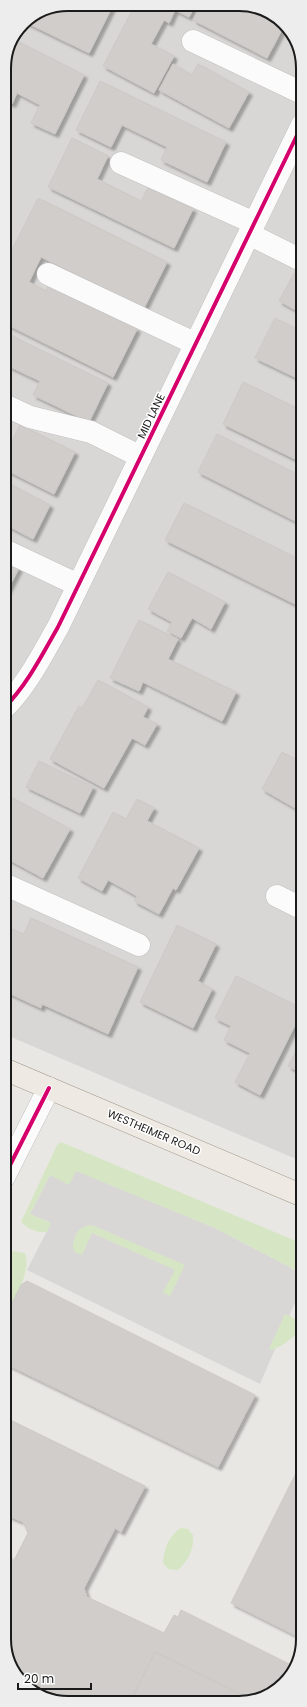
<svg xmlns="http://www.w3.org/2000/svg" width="307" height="1707" viewBox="0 0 307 1707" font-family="Poppins,sans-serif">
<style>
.residential{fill:#d8d7d5}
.grass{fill:#d6e6c4}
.building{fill:#d0cdcb;stroke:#ccc9c5;filter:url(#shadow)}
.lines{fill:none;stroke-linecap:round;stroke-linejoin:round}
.minor-casing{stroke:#c2c1c0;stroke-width:23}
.major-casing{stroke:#9e9483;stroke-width:23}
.minor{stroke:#fcfbfb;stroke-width:22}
.major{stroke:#eeeae3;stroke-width:22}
.cycleway-casing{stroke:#fff;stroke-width:6}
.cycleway{stroke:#d6006c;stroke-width:4}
.labels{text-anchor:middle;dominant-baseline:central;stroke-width:3;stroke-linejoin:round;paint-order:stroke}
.street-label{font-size:11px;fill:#1b1b1b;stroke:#fff}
.rim{fill:none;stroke:#1b1b1b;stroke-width:2}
</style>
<defs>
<filter id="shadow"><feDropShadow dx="3.5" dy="3.5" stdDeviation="1" flood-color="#0004"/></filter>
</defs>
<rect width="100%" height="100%" fill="#e9e7e4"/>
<path class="residential" d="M68,4L255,6L287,26L302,60L303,1162L4,1034V64L23,23Z
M76,1170L215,1228L303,1274V1284L260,1384L27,1270L51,1223L30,1214L50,1175Z"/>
<path class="grass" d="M61,1142L303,1244V1274L215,1228L76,1171L69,1185L50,1175L30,1214L51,1223L47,1232C36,1233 28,1229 21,1222L57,1145Z
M92,1225L185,1265L170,1296L163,1292L175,1270L92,1233L82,1255L76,1253L73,1249C73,1236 78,1226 92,1225Z
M4,1250L25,1253C32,1272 13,1303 4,1319Z
M285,1314C294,1317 297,1320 300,1328C296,1337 281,1347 272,1350L269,1349Z
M180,1528L188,1529L193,1535C194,1550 189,1559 178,1570L168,1569L163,1563C164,1548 168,1538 180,1528Z"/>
<path class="building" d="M68,4L113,5L89,53L25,22Z
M135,5H195L189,17L175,10L169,23L164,20L151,44L174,56L154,93L103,66Z
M200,6H251L285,24L267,58L193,20Z
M15,40L84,75L55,134L31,123L40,105L17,93L12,104L4,100V64Z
M173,64L192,75L198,64L249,92L229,128L159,90Z
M100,81L226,142L207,182L161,160L167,147L122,125L111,147L76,130Z
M72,138L108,156L97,179L141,201L148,188L193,209L174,248L48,187Z
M38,198L167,262L144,308L41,257L29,282L46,291L48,286L137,329L113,377L4,323V266Z
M294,273L303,278V314L279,301Z
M275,318L303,332V381L255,358Z
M4,332L108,383L89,422L33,395L40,381L6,365L4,370Z
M243,382L303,411V463L223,424Z
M20,425L75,452L54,494L4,469V439L11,443Z
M217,434L303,477V525L198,472Z
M4,481L50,505L33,539L4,524Z
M184,503L303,561V608L165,540Z
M4,560L19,568L4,597Z
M168,572L225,602L211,629L192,618L181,638L167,631L172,622L148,609Z
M139,620L178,639L168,659L236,692L222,721L143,682L139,691L110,678Z
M98,680L148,707L143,717L157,724L145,745L132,738L104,788L50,759L79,706L82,708Z
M282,752L302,763L303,761L302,812L262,789Z
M39,761L93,787L80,813L26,787Z
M5,794L70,829L43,878L4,857Z
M137,799L154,808L147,821L199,848L176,890L173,888L159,914L134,901L137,896L108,880L102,891L78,878L113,812L126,819Z
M31,918L138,967L108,1034L42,1004L41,1008L4,991V926L24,934Z
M177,925L216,944L198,981L212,989L193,1028L140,1002Z
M236,976L303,1009L260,1095L235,1082L250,1053L224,1040L231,1026L215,1018Z
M303,1038V1074L288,1066Z
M27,1281L255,1395L218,1467L4,1363V1319L21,1285Z
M4,1417L145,1486L121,1532L115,1528L84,1588L87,1597L164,1633L174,1615L178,1617L181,1610L293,1666L287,1681L252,1700L155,1652L130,1702H55L20,1681L5,1647V1578L28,1533L23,1522L4,1514Z
M303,1459V1639L231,1603Z
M4,1553L9,1556L5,1565Z
M155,1652L252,1700L247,1702H130Z"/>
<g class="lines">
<defs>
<path id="minor" d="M193,41L302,93
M121,163L254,223
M249,234L303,261
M48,274L196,344
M4,405L30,417L91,432L141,457
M4,550L78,585
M4,708C27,685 42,655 58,627L302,125
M4,884L139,945
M277,896L303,909
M4,1177L49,1088"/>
<path id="major" d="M4,1069L303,1196"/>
</defs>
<use href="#minor" class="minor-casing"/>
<use href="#major" class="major-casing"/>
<use href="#minor" class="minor"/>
<use href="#major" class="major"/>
<defs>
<path id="cycleway" d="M4,708C27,685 42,655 58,627L302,125
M4,1177L49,1088"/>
</defs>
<use href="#cycleway" class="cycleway-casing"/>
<use href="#cycleway" class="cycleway"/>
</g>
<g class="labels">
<g class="street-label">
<text transform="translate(151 416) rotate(-64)">MID LANE</text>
<text transform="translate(154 1132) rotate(23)">WESTHEIMER ROAD</text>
</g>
</g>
<path d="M0 0H307V1707H0ZM68 11H239A57 57 0 0 1 296 68V1639A57 57 0 0 1 239 1696H68A57 57 0 0 1 11 1639V68A57 57 0 0 1 68 11Z" fill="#ededed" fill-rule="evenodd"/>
<path class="rim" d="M68 11H239A57 57 0 0 1 296 68V1639A57 57 0 0 1 239 1696H68A57 57 0 0 1 11 1639V68A57 57 0 0 1 68 11Z"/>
<path d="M18 1683v6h73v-6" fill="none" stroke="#1b1b1b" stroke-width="2"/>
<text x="24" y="1683" font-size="12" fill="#1b1b1b" stroke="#ffffff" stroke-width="3" paint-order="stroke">20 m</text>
</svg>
